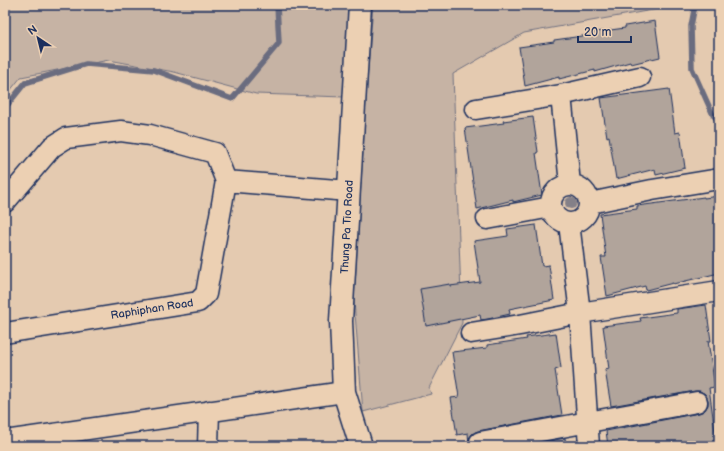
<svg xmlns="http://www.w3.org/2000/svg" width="724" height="451" viewBox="0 0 724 451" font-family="'Balsamiq Sans',sans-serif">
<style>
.green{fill:#c6b3a4;stroke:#707181}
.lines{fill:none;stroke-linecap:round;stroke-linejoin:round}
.stream{stroke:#6a6c7f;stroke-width:5.5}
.building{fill:#b1a49b;stroke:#1b2f5e}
.street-casing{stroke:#1b2f5e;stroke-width:23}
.secondary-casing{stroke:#1b2f5e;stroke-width:25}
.street{stroke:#ecd0b3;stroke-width:20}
.secondary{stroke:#ecd0b3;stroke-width:22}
.tree{fill:#848088}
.labels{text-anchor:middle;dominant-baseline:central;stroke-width:3;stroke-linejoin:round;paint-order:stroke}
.street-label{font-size:11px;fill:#1b2f5e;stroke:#ecd0b3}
</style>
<rect width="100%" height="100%" fill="#e4cab0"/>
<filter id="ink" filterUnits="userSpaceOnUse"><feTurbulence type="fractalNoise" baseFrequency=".025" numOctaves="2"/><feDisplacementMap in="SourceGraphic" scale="8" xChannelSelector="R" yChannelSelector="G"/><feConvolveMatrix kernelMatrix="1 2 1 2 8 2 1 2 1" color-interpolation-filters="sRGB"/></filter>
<g filter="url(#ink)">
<path class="green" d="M5,5H351L344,97L256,94L174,72L109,60L21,77L5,97Z
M373,5H659L658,9L524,33L453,74L462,323L429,388L431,394L363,412L354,301L367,84Z"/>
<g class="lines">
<path class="stream" d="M695,5L691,26L692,68L713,115L719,121
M5,108L25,83L86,64L154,70L232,99L279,43L277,5"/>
</g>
<path class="building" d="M655,21L660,57L631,64L630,62L595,72V70L559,79V77L525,86L519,47L554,42V40L590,35L589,33L625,28V26Z
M669,89L675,133L680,132L685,168L656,175L655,169L616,179L609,136L607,137L601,98Z
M533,117L538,152L536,153L542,195L513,202V200L477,209L465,128L504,123L503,121Z
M719,196V273L673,284V283L646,290L645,286L607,296L601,257H606L600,214L637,209V206L704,197V198Z
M536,225L542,266L549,265L554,300L509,309L510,314L488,319L481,320L480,315L426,326L420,289L450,284V286L480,282L474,241L508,236L507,229Z
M706,305L711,341H708L715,387L709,388L717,446H608L606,431L699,413L705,410L708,405V400L705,394L700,391H695L611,406L605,370L609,369L603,326L641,321L640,318L677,313V309Z
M556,333L561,368L555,370L562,415L478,431L472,434L469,438V444L470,446H469L468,433L457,435L451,398L459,397L452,352L487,348V345L527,339L526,337Z
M565,438L566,446H522Z"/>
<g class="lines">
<defs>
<path id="street" d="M476,109L561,95
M226,181L349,191
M570,184L561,95L640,77
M551 204a19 19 0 1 1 38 0a19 19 0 1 1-38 0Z
M5,202L52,147L66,138L121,131L150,135L215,153L226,181L206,294L198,302L5,333
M590,203L652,190L719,179
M487,219L551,207
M569,223L580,313L589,446
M471,333L520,325L580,313L719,291
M5,441L344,392
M480,442L697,402
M208,446L209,411"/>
<path id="secondary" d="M360,5L341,321L344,392L361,446"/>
</defs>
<use href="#street" class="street-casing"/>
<use href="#secondary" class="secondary-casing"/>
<use href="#street" class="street"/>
<use href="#secondary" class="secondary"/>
</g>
<circle class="tree" cx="571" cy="203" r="6"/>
</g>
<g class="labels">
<g class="street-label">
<text transform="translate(347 227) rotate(-87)">Thung Pa Tio Road</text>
<text transform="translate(152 309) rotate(-9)">Raphiphan Road</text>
</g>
</g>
<rect width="724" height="451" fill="none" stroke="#ecd0b3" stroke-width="20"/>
<rect x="10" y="10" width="704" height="431" fill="none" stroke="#1b2f5e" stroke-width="1.5" filter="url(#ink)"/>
<g transform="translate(38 38) rotate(325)" stroke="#ecd0b3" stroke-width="3" paint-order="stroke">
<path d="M0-3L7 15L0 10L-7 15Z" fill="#1b2f5e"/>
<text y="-6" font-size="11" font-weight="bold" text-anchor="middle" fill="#1b2f5e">N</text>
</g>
<path d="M578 36v6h53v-6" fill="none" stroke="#1b2f5e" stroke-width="2"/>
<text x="584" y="36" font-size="12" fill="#1b2f5e" stroke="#ecd0b3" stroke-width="3" paint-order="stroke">20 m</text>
</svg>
